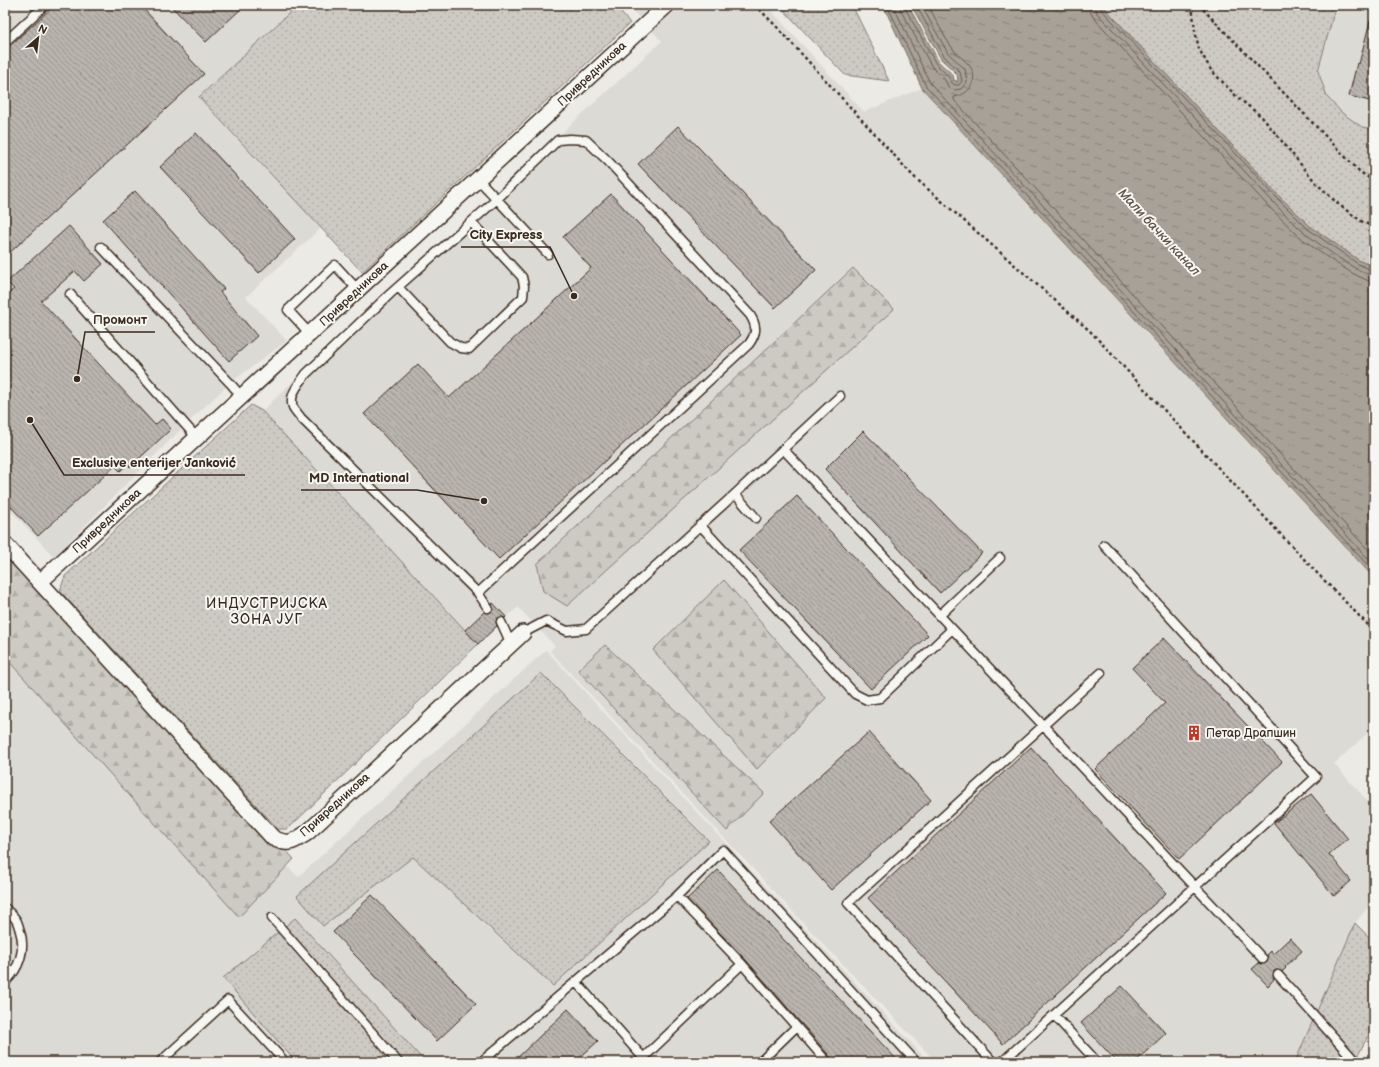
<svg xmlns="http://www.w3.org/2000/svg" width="1379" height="1067" viewBox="0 0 1379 1067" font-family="'Balsamiq Sans',sans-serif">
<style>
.built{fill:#dcdad4}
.green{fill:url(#green-dots);stroke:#847a71}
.forest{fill:url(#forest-firs);stroke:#847a71}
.water{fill:url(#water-ripples);stroke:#7c7167}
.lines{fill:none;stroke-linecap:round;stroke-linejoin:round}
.shore{stroke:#675a4f;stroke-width:1}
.building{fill:url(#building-back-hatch);stroke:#3b2a1e}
.lane-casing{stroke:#3b2a1e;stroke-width:11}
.street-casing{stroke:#3b2a1e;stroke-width:18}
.path{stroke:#3b2a1e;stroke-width:2.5;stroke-dasharray:3 3;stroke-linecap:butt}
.lane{stroke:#f6f6f2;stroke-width:8}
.street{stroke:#f6f6f2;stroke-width:15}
.labels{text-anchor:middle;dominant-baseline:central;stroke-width:4;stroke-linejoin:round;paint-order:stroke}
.street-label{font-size:12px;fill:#3b2a1e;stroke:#f6f6f2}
.poi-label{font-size:12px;fill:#3b2a1e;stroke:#f6f6f2;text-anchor:start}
.water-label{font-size:13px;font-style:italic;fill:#615449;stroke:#f6f6f2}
.quarter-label{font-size:14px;letter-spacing:1px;fill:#3b2a1e;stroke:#f6f6f2}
.leader{fill:none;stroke:#3b2a1e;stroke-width:1.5}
.callout-dot{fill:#3b2a1e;stroke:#f6f6f2;stroke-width:1.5}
.callout-label{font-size:13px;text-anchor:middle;font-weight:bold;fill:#3b2a1e;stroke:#f6f6f2;stroke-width:4;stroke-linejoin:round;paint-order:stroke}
</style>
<defs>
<pattern id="green-dots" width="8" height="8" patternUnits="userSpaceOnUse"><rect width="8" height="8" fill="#cdcac4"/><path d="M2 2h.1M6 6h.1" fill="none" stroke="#b1aea8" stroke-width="1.8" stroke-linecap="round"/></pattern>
<pattern id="forest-firs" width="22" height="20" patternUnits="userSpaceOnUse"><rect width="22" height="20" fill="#cdcac4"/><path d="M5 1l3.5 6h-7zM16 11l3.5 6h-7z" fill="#b1aea8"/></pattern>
<pattern id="water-ripples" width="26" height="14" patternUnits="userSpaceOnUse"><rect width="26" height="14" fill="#a8a198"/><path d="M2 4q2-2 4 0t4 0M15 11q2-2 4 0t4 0" fill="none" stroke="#8a837b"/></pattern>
<pattern id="building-back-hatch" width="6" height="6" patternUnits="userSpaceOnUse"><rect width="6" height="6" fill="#bab4ae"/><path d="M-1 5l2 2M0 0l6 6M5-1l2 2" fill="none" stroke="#98938d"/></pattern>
</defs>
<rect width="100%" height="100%" fill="#ebeae5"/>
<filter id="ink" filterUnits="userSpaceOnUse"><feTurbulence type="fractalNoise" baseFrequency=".025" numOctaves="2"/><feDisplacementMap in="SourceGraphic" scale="8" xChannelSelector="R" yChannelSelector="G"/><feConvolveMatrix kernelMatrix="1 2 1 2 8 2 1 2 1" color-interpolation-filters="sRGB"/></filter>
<g filter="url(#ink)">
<path class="built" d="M5,5H298L199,97L321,228L246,297L287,341L230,383L185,425L54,557L5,504Z
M627,5H766L864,112L922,88L1374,579V731L1372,729L1334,764L1374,808V900L1355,923L1295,1062H936L807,927L550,651L555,646L518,607L478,644L262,411L388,292L662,41Z
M1336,5H1374V129L1362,127L1342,113L1327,97L1318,71Z
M5,565L298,877L546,650L929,1062H5Z"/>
<path class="green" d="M298,5H614L630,23L362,272L199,97Z
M779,5H852L889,81L845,75Z
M1102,5H1336L1318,71L1327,97L1342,113L1362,127L1374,129V267L1360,261L1310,226L1280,197Z
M251,405L262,411L478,644L288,829H278L60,591L65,576Z
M541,673L709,841L553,986L413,857L323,926L297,896Z
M295,918L425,1062H297L289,1054L223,978Z
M1355,923L1374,942V1026L1362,1047L1355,1062H1295Z"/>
<path class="forest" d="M853,268L894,309L567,606L543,591L537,564Z
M5,549L294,859L239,917L5,657Z
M724,580L826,698L757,769L653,650Z
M605,645L764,793L727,831L578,670Z"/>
<path class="water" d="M883,5H908L939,62L953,75L954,80L956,81H958L957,74L941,59L911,5H1102L1280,197L1310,226L1360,261L1374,267V578L922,88Z"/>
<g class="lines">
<path class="shore" d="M887,5L926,86L1374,572
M893,5L930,83L1374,565
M900,5L901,11L932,67L945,80L949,88L955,90L961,89L967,82L965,69L948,53L921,5
M905,5V8L936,64L949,77L952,83L955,85H959L962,81L960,72L944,56L916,5
M928,5C936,19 943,36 953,49C957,55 964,59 969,65C980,79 970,95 954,97V100L1374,556
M1089,5L1090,11L1093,17L1269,207C1280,217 1290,228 1300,237C1313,248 1359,281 1374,282
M1095,5L1097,13L1274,203C1284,213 1294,224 1305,233C1317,243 1360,275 1374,276
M1100,5L1101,9L1278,199L1308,229L1358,264L1374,271"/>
</g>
<path class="building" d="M55,5H140L204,74L5,257V50Z
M170,5H245L206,42Z
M1370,21H1374V102L1349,96L1357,63L1359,64Z
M678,126L816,270L775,308L638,164Z
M196,133L295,239L259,273L160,167Z
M135,191L224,289L220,292L257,336L229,361L103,220Z
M611,194L741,335L499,559L364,414L418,364L449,398L591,268L563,237Z
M69,226L103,264L84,281L75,271L41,301L155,425L162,419L171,429L130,467L128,464L120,471L115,466L38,536L5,500V296L14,289L7,282Z
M863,431L982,553L940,593L825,469Z
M797,496L928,635L871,689L739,550Z
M493,603L506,617L505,618L501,617L497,619L496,622L497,626L478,644L465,630L484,612L488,613L491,612L493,610L492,604Z
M1164,638L1282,762L1179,859L1095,769L1165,703L1132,668Z
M869,732L931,800L831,890L769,821Z
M1031,747L1166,893L1003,1044L868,898Z
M1311,794L1348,839L1329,854L1351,881L1334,896L1274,823Z
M718,870L899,1062H835L746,960L687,899Z
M372,895L476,1004L437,1041L333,932Z
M1290,938L1302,951L1285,967L1286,968L1282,972L1277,970L1274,971L1273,976L1274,979L1268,986L1252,969L1259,963L1262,964L1266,963L1268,960L1267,955L1271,951L1273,954Z
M1122,986L1166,1033L1135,1062H1117L1081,1023Z
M568,1009L598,1041L575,1062H513Z"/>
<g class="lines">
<defs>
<path id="lane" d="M5,42L45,5
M570,139L586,140L608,161L750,315C757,326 757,333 749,344L478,593L301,418C299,415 295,411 293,407C288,395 300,383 306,374L390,294L497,199L558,140Z
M478,179L548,254
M101,247L230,383L242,397
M398,287L450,342L461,348L469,349L523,297L524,286L522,277L471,222
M70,294L197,438
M310,334L288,310L335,265L358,290
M783,449C942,620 1104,788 1263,959
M735,494L756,518
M700,525L855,694L867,700L880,698L951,630
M478,593L488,608
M939,616L1000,558
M501,622L511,644
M523,633L546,621L567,631L586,629L735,494L840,396
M677,896L723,850L916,1062
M5,908C8,912 13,915 16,920C18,923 19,928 20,931C26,950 19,969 5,982
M272,918L398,1062
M1278,975L1356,1062
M576,982L647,1062
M1054,1015L1097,1062
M160,1062L228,1000L285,1062
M481,1062L677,896L742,964L827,1062
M639,1062L742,964
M760,1062L796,1027
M993,1062L848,903L1101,673
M1002,1062L1316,777L1104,545"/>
<path id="street" d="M5,544L273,838C289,846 293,842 307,833L523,633
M40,582L667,5"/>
</defs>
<use href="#lane" class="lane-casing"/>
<use href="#street" class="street-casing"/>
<path class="path" d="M755,5L777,27L913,176L1090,331L1317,573L1374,631
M1192,5L1195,31L1199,49L1211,70L1237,97L1262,117L1316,183L1338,204L1361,221L1374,227
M1199,5L1360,172L1374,181"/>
<use href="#lane" class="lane"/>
<use href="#street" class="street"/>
</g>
</g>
<defs>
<symbol id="building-bare" viewBox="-9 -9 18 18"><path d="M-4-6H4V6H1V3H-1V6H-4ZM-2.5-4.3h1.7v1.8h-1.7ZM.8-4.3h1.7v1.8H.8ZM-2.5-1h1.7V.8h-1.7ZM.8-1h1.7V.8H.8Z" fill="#c8321e" stroke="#f6f6f2" stroke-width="2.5" paint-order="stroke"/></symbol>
</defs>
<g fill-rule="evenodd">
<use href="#building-bare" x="1183" y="722" width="22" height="22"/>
</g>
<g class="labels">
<g class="street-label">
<text transform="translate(592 74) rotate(-43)">Привредникова</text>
<text transform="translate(354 294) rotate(-43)">Привредникова</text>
<text transform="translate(107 521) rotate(-43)">Привредникова</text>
<text transform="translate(335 805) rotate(-42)">Привредникова</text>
</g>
<g class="poi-label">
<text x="1206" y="733">Петар Драпшин</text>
</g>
<g class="water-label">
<text transform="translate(1159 232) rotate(47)">Мали бачки канал</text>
</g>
<g class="quarter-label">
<text x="267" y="603">ИНДУСТРИЈСКА<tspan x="267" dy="16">ЗОНА ЈУГ</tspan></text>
</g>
</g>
<path class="leader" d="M574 296L550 247H461M77 379L85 332H155M30 420L64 475H245M484 501L417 490H301"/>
<g class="callout-dot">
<circle cx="574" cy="296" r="4"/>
<circle cx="77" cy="379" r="4"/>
<circle cx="30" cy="420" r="4"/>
<circle cx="484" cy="501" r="4"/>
</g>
<g class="callout-label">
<text x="506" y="239">City Express</text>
<text x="120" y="324">Промонт</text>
<text x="154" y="467">Exclusive enterijer Janković</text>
<text x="359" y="482">MD International</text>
</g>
<rect width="1379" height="1067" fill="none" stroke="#f6f6f2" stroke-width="20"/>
<rect x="10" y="10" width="1359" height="1047" fill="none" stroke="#3b2a1e" stroke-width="1.5" filter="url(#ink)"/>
<g transform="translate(38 38) rotate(28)" stroke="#f6f6f2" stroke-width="3" paint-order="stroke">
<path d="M0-3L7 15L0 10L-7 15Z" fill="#3b2a1e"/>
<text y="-6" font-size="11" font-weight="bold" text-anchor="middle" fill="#3b2a1e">N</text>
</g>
</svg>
